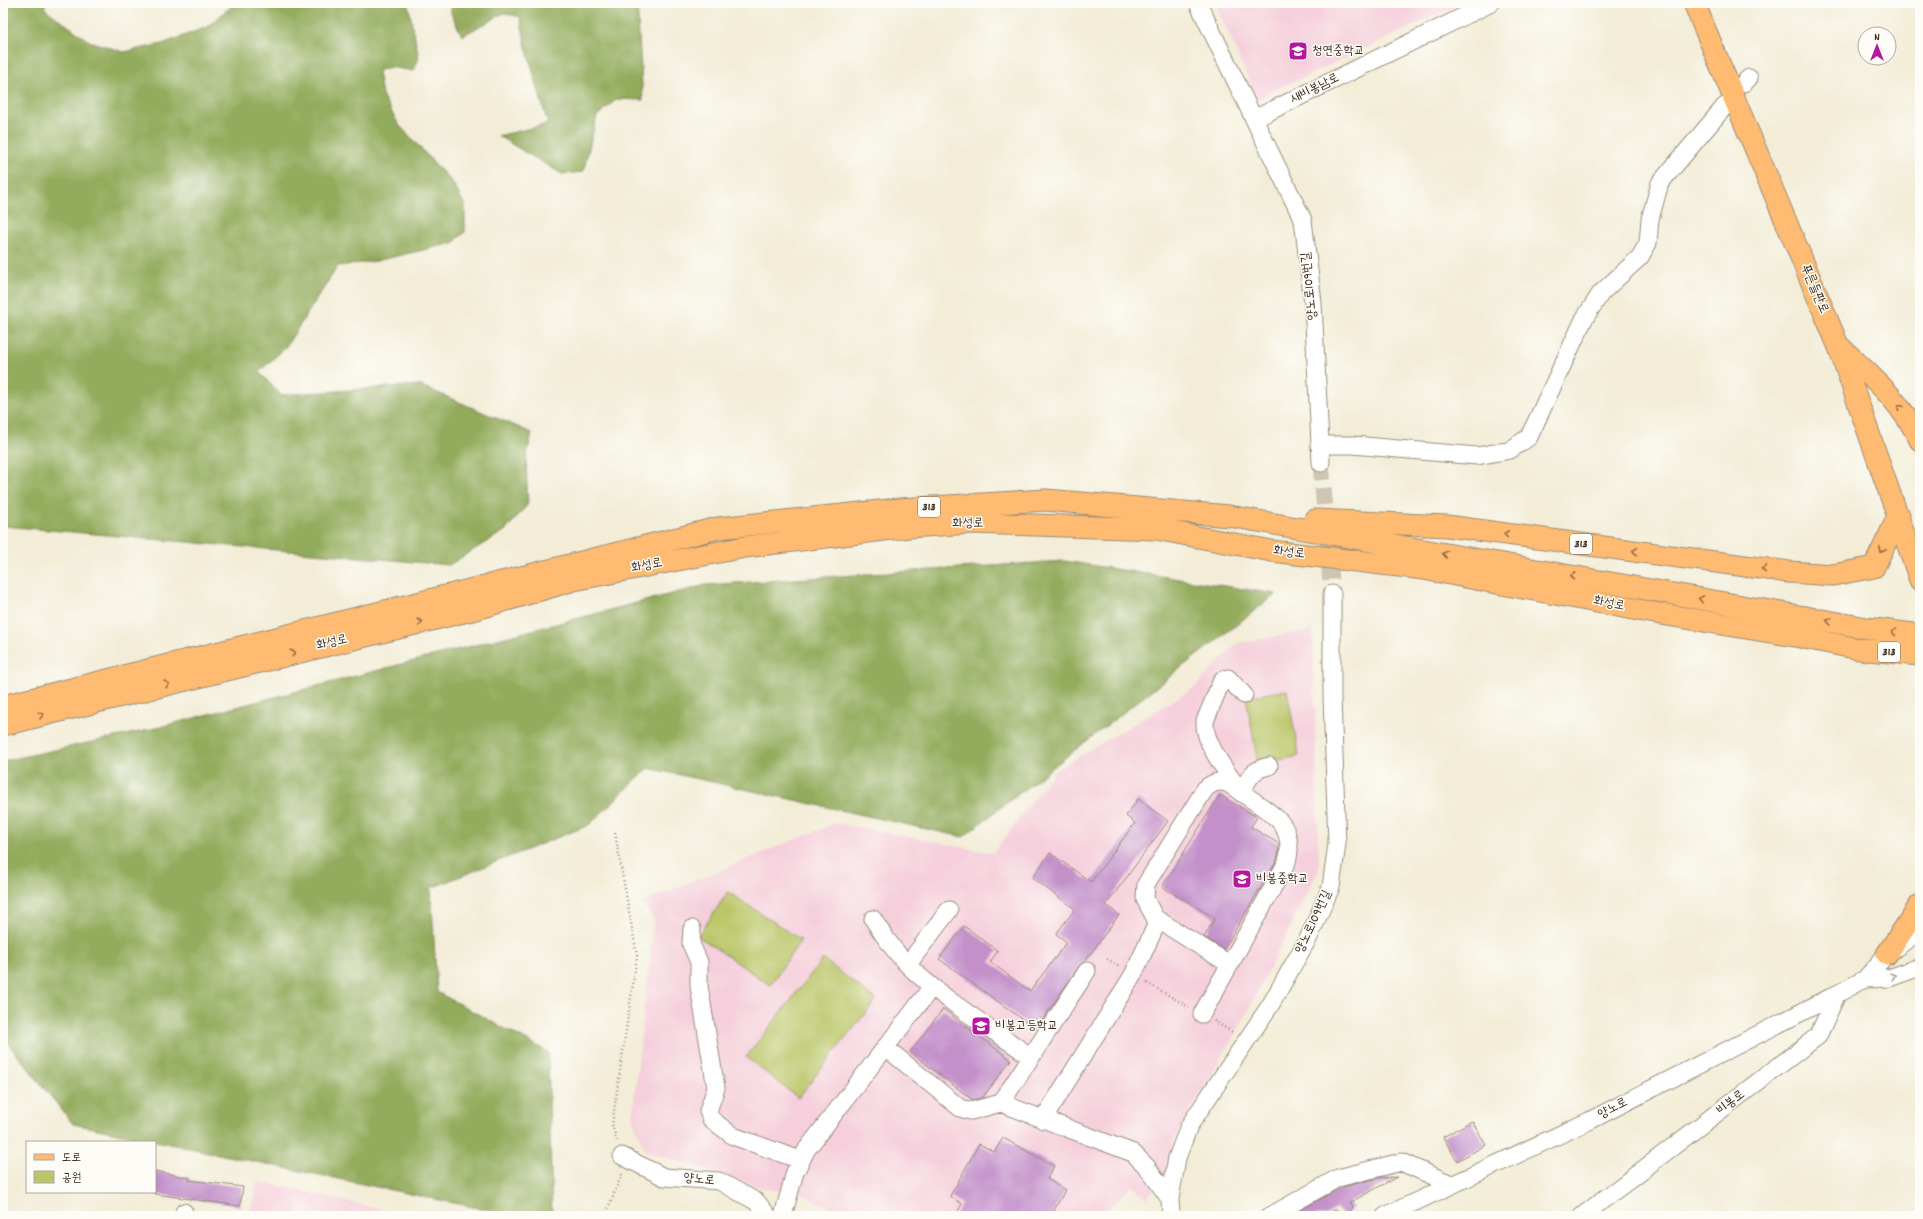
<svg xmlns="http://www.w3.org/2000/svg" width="1923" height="1219" viewBox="0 0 1923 1219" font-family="Dekko,'Poor Story',sans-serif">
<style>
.built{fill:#f5cfdb}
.green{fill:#bac667;stroke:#7a7842}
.forest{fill:#93ab5c;stroke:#676a3d}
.building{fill:#c390ca}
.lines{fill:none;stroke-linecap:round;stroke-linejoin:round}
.minor-tunnel{stroke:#cec6b2;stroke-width:17;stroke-dasharray:17 8;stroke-linecap:butt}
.minor-casing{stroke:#978c7a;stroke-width:19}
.major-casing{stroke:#978c7a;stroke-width:23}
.path{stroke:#978c7a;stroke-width:2.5;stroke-dasharray:1 3;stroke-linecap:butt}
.minor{stroke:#fff;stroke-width:17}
.major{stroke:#ffbb71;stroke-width:21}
.oneway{stroke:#936b43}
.oneway2{stroke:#a79f9a}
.labels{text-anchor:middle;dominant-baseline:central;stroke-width:3;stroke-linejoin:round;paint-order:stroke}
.shield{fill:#fdfcf7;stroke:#75695f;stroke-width:1}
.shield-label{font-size:12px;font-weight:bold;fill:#3b2a1e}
.poi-label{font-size:13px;fill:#3b2a1e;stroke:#fdfcf7;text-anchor:start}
.street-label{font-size:13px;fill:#3b2a1e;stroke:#fdfcf7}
</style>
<rect width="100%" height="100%" fill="#fdfcf7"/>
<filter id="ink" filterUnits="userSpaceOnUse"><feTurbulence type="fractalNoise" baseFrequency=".025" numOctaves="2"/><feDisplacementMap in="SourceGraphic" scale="8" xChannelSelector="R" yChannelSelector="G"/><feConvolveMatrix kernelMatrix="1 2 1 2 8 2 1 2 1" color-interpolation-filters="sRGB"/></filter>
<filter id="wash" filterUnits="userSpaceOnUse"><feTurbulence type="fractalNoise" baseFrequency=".012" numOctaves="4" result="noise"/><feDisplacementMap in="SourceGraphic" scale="16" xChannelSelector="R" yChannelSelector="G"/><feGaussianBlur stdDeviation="0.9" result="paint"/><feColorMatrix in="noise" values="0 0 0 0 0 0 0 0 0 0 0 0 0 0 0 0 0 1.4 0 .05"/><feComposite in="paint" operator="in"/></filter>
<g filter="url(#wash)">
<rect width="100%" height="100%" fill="#f3edd7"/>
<path class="built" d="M1215,3H1462L1257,99Z
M1313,630L1319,869L1244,1019L1175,1137L1167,1169L1146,1200L1132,1185L1101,1216H845L802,1194L762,1188L645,1151L632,1117L654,919L642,902L836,823L993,853L1056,770L1194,688L1237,643Z
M258,1181L409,1216H249Z"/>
<path class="green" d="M1287,690L1299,756L1258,764L1246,697Z
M728,892L801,940L770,985L698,936Z
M823,959L876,1000L798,1098L746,1057Z"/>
<path class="forest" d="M3,3H45V9L89,41L124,52L162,44L207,27L235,3H408L419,58L414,71L390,67L378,71L382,95L399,125L452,182L465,205V232L453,243L376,261L338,266L285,348L259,372L281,395L419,385L532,433L526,459L528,504L506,530L449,565L3,526Z
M451,3H637L643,100L617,99L597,116L583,172L562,174L498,136L548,124L526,47L520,17L504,13L462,36L451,13Z
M1064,561L1276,594L963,837L648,768L589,825L431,888L437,992L548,1052L552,1216H517L73,1124L3,1037V761L144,731L706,585Z"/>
<g id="blocks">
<path class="building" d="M1220,795L1257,817L1251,827L1279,844V849L1277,860L1224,949L1204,937L1215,918L1162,887Z
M1138,799L1168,821L1106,905L1119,915L1085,961L1079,966L1036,1029L939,959L964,926L998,951L990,962L1030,991L1067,942L1056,934L1075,909L1032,878L1050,853L1091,882L1135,823L1126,816Z
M943,1009L1011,1060L983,1097L973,1100L910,1052Z
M1472,1121L1486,1145L1457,1161L1443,1137Z
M1003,1138L1054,1166L1047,1179L1065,1190L1051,1216H955L962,1204L950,1196L979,1144L994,1152Z
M155,1171L190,1178L189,1180L243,1187L240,1206L155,1194Z
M1397,1177L1349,1203L1353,1207L1346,1216L1336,1209L1324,1216H1290L1342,1187L1379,1178Z"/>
</g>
</g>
<g filter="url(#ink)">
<use href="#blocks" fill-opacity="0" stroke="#978c7a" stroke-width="1"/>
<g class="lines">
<path class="minor-tunnel" d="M1321,463L1332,594"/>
<defs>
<path id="minor" d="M1198,3L1254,119L1491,3
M1744,83L1749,78
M1254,119L1303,220L1313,303L1321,463
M1319,445H1353L1477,456L1510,450L1529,437L1584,319L1601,293L1640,257L1648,243L1650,219L1660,183L1725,106
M1244,695L1228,678L1222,680L1205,721C1203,744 1229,774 1241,793C1249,778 1251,770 1269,766
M873,919C885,938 898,957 915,972C950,1004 992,1029 1031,1057
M692,929L691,944L699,962V986L716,1088L708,1111L711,1119L733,1136L800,1160
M908,964L949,910
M1865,979L1889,978L1920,967
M1202,1014L1286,864C1291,852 1290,834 1281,823C1273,812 1241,793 1229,784C1219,780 1213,782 1205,789L1146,884L1145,899L1155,918L1229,964
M885,1047L960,1108L971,1111L1001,1103L1133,1153L1147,1167L1170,1199
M1001,1103L1087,971
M1043,1120L1133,975L1158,921
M622,1156L664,1177L719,1181L757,1202L768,1216
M183,1216L184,1212
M783,1216L795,1172L807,1149L932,987
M1171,1216L1170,1199L1177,1158L1189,1126L1271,1004L1309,937L1331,887L1337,844L1332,696V594
M1270,1216L1338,1178L1401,1162L1451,1184
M1385,1216L1589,1121L1837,994
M1582,1216L1818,1036L1837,994L1865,979L1887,954L1920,931"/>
<path id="major" d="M1694,3L1838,345L1920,580
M1840,347C1873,378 1899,399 1920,440
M1315,520L1447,526L1789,572L1833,575L1874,567L1899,515
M3,706L718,528L899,509L1046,500L1229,516L1867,628L1920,635
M3,725L480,608L574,580L745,547L909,527L971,523L1156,529L1272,551L1424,569L1649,612L1795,636L1859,649L1920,655
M1887,954L1920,905"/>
</defs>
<use href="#minor" class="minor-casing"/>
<use href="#major" class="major-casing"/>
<path class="path" d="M615,833L637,956L612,1125L617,1141
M1107,959L1120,967
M1147,983L1189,1007
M1214,1021L1234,1033
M605,1216L622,1174"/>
<use href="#minor" class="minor"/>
<use href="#major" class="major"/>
</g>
<defs><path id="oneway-chevron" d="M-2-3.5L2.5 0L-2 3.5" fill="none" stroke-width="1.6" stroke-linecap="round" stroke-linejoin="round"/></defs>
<g class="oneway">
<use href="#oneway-chevron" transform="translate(1900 407) rotate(-127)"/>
<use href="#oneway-chevron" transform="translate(1506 534) rotate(-172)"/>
<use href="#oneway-chevron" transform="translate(1882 550) rotate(115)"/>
<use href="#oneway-chevron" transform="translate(1635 551) rotate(-172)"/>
<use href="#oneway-chevron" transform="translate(1445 554) rotate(-170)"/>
<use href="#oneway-chevron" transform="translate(1764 569) rotate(-172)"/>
<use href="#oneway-chevron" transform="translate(1573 576) rotate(-170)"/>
<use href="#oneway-chevron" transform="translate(1701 599) rotate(-170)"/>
<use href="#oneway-chevron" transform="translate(1829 621) rotate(-170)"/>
<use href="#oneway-chevron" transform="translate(420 622) rotate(-13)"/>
<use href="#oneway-chevron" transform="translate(1894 632) rotate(-172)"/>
<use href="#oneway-chevron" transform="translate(293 653) rotate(-14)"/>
<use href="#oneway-chevron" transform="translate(167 684) rotate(-14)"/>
<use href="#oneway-chevron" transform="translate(41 715) rotate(-14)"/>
</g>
<use class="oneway2" href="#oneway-chevron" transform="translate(1893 976) rotate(-16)"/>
</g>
<defs>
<symbol id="school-square" viewBox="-11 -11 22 22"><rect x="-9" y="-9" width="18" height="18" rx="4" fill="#b5179e" stroke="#fdfcf7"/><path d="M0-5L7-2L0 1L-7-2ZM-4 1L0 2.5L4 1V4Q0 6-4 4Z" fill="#fff"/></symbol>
</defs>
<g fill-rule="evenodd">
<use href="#school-square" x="1287" y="40" width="22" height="22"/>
<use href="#school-square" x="1231" y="868" width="22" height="22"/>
<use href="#school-square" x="970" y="1015" width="22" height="22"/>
</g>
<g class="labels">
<g class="shield">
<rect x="918" y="497" width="22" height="20" rx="3"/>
<rect x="1570" y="534" width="22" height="20" rx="3"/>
<rect x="1878" y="642" width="22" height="20" rx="3"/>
</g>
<g class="shield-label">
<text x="929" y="507">313</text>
<text x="1581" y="544">313</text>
<text x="1889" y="652">313</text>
</g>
<g class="poi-label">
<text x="1312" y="51">청연중학교</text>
<text x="1256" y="879">비봉중학교</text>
<text x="995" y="1026">비봉고등학교</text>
</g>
<g class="street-label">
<text transform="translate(1315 89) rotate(-26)">새비봉남로</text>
<text transform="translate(1310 286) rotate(-96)">양노로109번길</text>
<text transform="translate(1814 289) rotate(67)">푸른들판로</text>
<text transform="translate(968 524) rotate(-1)">화성로</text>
<text transform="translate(1289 553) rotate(7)">화성로</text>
<text transform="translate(647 566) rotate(-11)">화성로</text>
<text transform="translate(1609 604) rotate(11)">화성로</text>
<text transform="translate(332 643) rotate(-13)">화성로</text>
<text transform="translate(1314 922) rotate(-65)">양노로109번길</text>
<text transform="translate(1731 1103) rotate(-37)">비봉로</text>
<text transform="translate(1613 1109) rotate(-27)">양노로</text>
<text transform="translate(699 1180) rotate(6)">양노로</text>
</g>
</g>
<rect width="1923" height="1219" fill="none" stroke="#fdfcf7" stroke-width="16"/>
<rect x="26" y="1141" width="130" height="52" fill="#fdfcf7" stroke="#afa8a0"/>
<rect x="34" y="1154" width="20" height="6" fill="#ffbb71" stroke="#afa8a0"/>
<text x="62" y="1161" font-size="12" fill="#3b2a1e">도로</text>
<rect x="34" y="1171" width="20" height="12" fill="#bac667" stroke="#afa8a0"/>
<text x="62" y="1181" font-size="12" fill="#3b2a1e">공원</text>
<g transform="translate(1877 46)"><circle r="19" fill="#fdfcf7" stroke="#afa8a0"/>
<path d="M0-3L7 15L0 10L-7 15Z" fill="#b5179e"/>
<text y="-6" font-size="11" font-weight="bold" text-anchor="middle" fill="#3b2a1e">N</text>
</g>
</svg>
